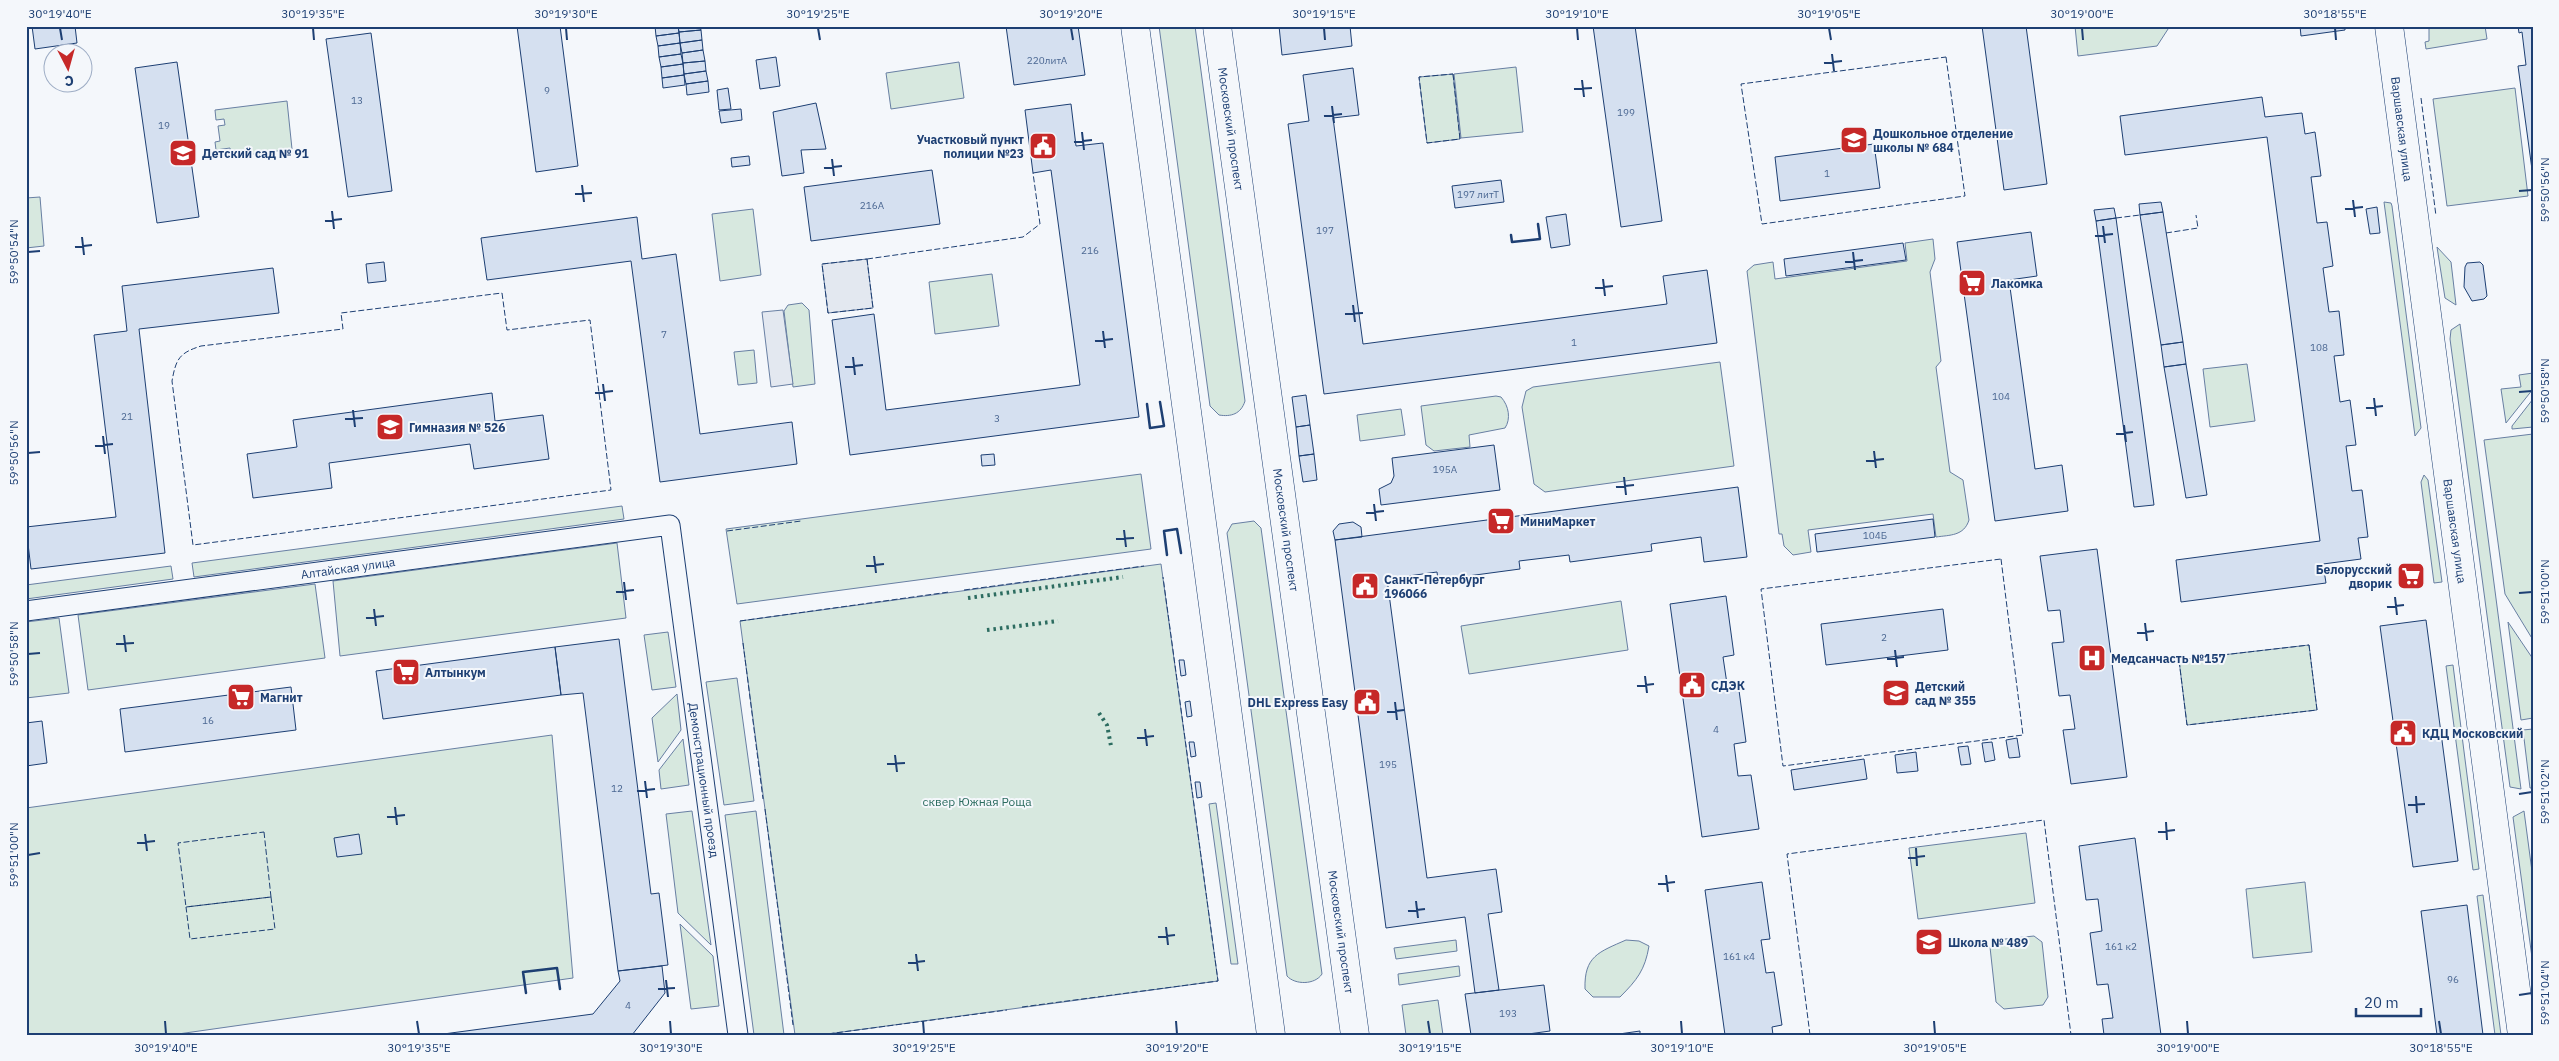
<svg xmlns="http://www.w3.org/2000/svg" width="2559" height="1061" viewBox="0 0 2559 1061" font-family="'IBM Plex Sans',sans-serif">
<style>
.green{fill:#d7e8df;stroke:#687fa3}
.parking{fill:#e3e8f0;stroke:#687fa3}
.building{fill:#d5e0f0;stroke:#1d3f73}
.lines{fill:none;stroke-linecap:round;stroke-linejoin:round}
.street-casing{stroke:#1d3f73;stroke-width:21}
.secondary-casing{stroke:#1d3f73;stroke-width:29}
.primary-casing{stroke:#1d3f73;stroke-width:29}
.street{stroke:#f4f7fb;stroke-width:19}
.secondary{stroke:#f4f7fb;stroke-width:28}
.primary{stroke:#f4f7fb;stroke-width:28}
.hedge{stroke:#2c6c60;stroke-width:4;stroke-dasharray:2.5 4;stroke-linecap:butt}
.fence{stroke:#1d3f73;stroke-width:1;stroke-dasharray:6 2.5;stroke-linecap:butt}
.wall{stroke:#1d3f73;stroke-width:2.5}
.ticks{fill:none;stroke:#1d3f73;stroke-width:2}
.labels{text-anchor:middle;dominant-baseline:central;stroke-width:4;stroke-linejoin:round;paint-order:stroke}
.number-label{font-size:10px;fill:#4b6792}
.street-label{font-size:12px;fill:#1d3f73;stroke:#f4f7fb}
.poi-label{font-size:12px;font-weight:bold;fill:#1d3f73;stroke:#f4f7fb;text-anchor:start}
.park-label{font-size:12px;fill:#2c6c60;stroke:#f4f7fb}
.neatline{fill:none;stroke:#1d3f73;stroke-width:2}
.ticks-label{font-size:12px;text-anchor:middle;fill:#1d3f73}
</style>
<rect width="100%" height="100%" fill="#f4f7fb"/>
<path class="green" d="M1159,26H1195L1245,401C1241,414 1231,417 1219,415L1210,406Z
M2075,26H2170L2157,46L2078,56Z
M2429,26H2485L2487,39L2426,49L2425,42L2429,41Z
M959,62L964,98L891,109L886,73Z
M1516,67L1523,132L1461,138L1454,74Z
M1453,74L1460,139L1427,143L1419,77Z
M2515,88L2528,196L2447,206L2433,99Z
M287,101L292,149L231,157L230,148L216,150L215,142L220,141L218,126L225,125L224,119L216,120L215,110Z
M40,197L44,246L26,248V198Z
M2384,202L2391,203L2392,206L2421,428L2415,436Z
M753,209L761,275L720,281L712,214Z
M1933,239L1935,259L1930,272L1941,361L1936,367L1950,472L1963,480L1969,520C1964,536 1950,535 1936,537L1933,514L1808,530L1811,552L1793,555L1784,546L1782,534H1779L1747,271L1754,265L1773,262L1775,279L1907,261L1905,243Z
M2437,247L2451,262L2456,305L2445,298Z
M992,274L999,326L935,334L929,282Z
M802,303L809,310L815,384L793,387L784,311L788,305Z
M2460,324L2521,789L2510,787L2450,339L2451,330Z
M754,350L757,383L738,385L734,352Z
M1720,362L1734,466L1545,492L1534,484L1522,407L1526,391L1533,387Z
M2247,364L2255,421L2210,427L2203,369Z
M2533,373V389L2506,423L2501,389L2521,387L2519,375Z
M1496,396L1501,397C1509,406 1511,419 1505,428L1469,435L1470,447L1434,451L1426,445L1421,406Z
M2533,399V427L2512,429V426Z
M1401,409L1405,435L1360,441L1357,415Z
M2533,434V640L2505,594L2484,440Z
M1141,474L1151,549L737,604L726,529Z
M2424,475L2428,480L2442,582L2434,583L2421,482Z
M622,506L624,519L194,577L192,563Z
M1254,521L1261,528L1322,974C1315,985 1295,985 1287,976L1227,533L1232,524Z
M617,543L626,618L340,656L333,581Z
M1161,564L1218,981L820,1035H795L740,621Z
M171,566L173,579L26,599V585Z
M315,584L325,658L88,690L78,615Z
M1621,601L1628,650L1469,674L1461,626Z
M59,618L69,693L26,698V622Z
M2508,622L2533,659V718L2521,720Z
M668,632L676,687L652,690L644,635Z
M2309,645L2317,710L2187,725L2179,660Z
M2453,665L2479,869L2473,870L2446,666Z
M737,678L754,801L724,805L706,682Z
M677,694L681,730L658,762L652,718Z
M2533,729V788H2530L2523,730Z
M552,735L573,978L171,1035H26V808Z
M683,739L689,785L661,789L659,770Z
M1216,803L1238,964H1231L1209,804Z
M692,811L711,945L678,913L666,814Z
M756,811L784,1035H754L725,815Z
M2524,811L2533,879V965L2513,817Z
M2026,833L2035,903L1918,919L1909,848Z
M2305,882L2312,952L2253,958L2246,889Z
M2483,895L2501,1035H2495L2477,896Z
M680,924L713,956L719,1006L691,1009Z
M2034,936L2042,942L2048,997L2043,1005L2004,1009L1996,1002L1990,947L1996,940Z
M1456,940L1457,951L1396,959L1394,948Z
M1626,940L1639,941L1649,946C1645,970 1637,980 1620,997H1593L1585,989C1584,956 1599,952 1626,940Z
M1459,966L1460,976L1399,985L1398,974Z
M1438,1000L1443,1035H1406L1402,1005Z"/>
<path class="parking" d="M867,259L873,308L828,313L822,264Z
M783,310L793,384L771,387L762,312Z"/>
<path class="building" d="M75,26L77,43L35,49L32,26Z
M517,26H560L578,166L536,172Z
M655,26H678L679,33L656,36Z
M678,26H700L701,30L679,32Z
M1006,26H1078L1085,75L1014,85Z
M1279,26H1350L1352,46L1282,55Z
M1593,26H1635L1662,221L1621,227Z
M1982,26H2026L2047,184L2004,190Z
M2300,26H2345V30L2301,36Z
M2518,26H2533V177L2518,66L2526,65L2522,32L2519,33Z
M701,30L702,40L680,43L679,32Z
M371,33L392,191L348,197L326,39Z
M679,33L680,43L658,46L656,36Z
M702,40L703,50L682,53L680,43Z
M680,43L681,54L659,57L658,46Z
M703,50L705,61L683,63L682,53Z
M681,54L683,64L661,67L659,57Z
M776,57L780,86L760,89L756,60Z
M705,61L706,71L684,74L683,63Z
M177,62L199,217L157,223L135,68Z
M683,64L684,75L662,78L661,67Z
M1353,68L1359,115L1333,118L1363,344L1667,304L1663,276L1707,270L1717,343L1324,394L1288,124L1309,121L1303,75Z
M706,71L708,81L686,84L684,74Z
M684,75L685,85L663,88L662,78Z
M708,81L709,92L687,95L686,84Z
M728,88L731,109L719,110L717,90Z
M2262,97L2265,117L2302,113L2305,134L2315,132L2321,176L2311,177L2317,223L2327,222L2333,266L2323,268L2329,312L2339,311L2344,355L2334,356L2340,402L2350,400L2356,445L2346,446L2352,491L2362,490L2368,537L2358,538L2361,559L2323,564L2326,583L2181,602L2176,560L2320,541L2267,137L2125,155L2120,116Z
M816,103L826,149L801,150L804,173L782,176L773,112Z
M1071,104L1076,146L1103,143L1139,417L850,455L832,320L874,314L886,410L1080,385L1051,170L1033,173L1025,110Z
M741,109L742,120L721,123L719,111Z
M1874,144L1880,188L1780,201L1775,157Z
M749,156L750,165L732,167L731,158Z
M932,170L940,224L811,241L804,187Z
M1501,180L1504,202L1455,208L1452,186Z
M2161,202L2163,212L2140,215L2139,204Z
M2377,207L2380,233L2370,234L2366,209Z
M2114,208L2116,218L2096,221L2094,210Z
M2163,212L2183,342L2161,345L2140,215Z
M1566,214L1570,245L1551,248L1546,217Z
M637,217L642,259L676,254L700,434L792,422L797,464L660,482L631,261L487,280L481,238Z
M2116,218L2154,505L2134,507L2096,221Z
M2031,232L2037,276L2009,280L2035,469L2062,465L2068,511L1995,521L1957,242Z
M1903,243L1906,260L1786,276L1784,259Z
M384,262L386,281L368,283L366,264Z
M2480,262L2483,265L2487,296L2484,299L2472,301L2464,287L2465,267L2467,263Z
M273,268L279,313L139,329L165,553L31,569L26,527L116,517L94,335L127,331L122,286Z
M2183,342L2186,364L2164,367L2161,345Z
M2186,364L2207,495L2186,498L2164,367Z
M492,393L495,421L543,415L549,459L474,469L470,444L329,463L332,488L253,498L247,454L297,447L293,420Z
M1306,395L1310,425L1296,427L1292,397Z
M1310,425L1314,454L1299,456L1296,427Z
M1494,445L1500,490L1381,505L1379,489L1391,483L1394,476L1392,458Z
M994,454L995,465L982,466L981,455Z
M1314,454L1317,480L1303,482L1299,456Z
M1738,487L1747,557L1704,562L1701,537L1651,544L1652,551L1570,562L1569,555L1519,561L1520,569L1438,580L1437,572L1387,579L1427,878L1496,869L1502,912L1488,914L1499,990L1475,993L1465,917L1386,928L1335,540Z
M1933,519L1935,537L1817,552L1815,534Z
M1353,522L1361,527L1362,537L1335,540L1333,531L1339,524Z
M2097,549L2127,777L2071,784L2063,730L2075,729L2070,695L2059,696L2052,643L2064,642L2060,610L2048,611L2040,556Z
M2417,565L2420,586L2405,588L2402,567Z
M1726,596L1734,655L1723,657L1727,684L1738,683L1746,742L1734,744L1738,776L1751,775L1759,829L1702,837L1670,604Z
M1943,609L1948,650L1826,665L1821,624Z
M2426,620L2458,861L2413,867L2380,626Z
M619,639L651,894L659,893L668,965L618,971L583,693L561,695L555,647Z
M555,647L561,695L383,719L376,671Z
M1179,660H1184L1186,675L1181,676Z
M291,687L296,730L125,752L120,709Z
M1190,701L1192,716L1187,717L1185,702Z
M42,721L47,763L26,766V723Z
M2017,738L2020,757L2009,758L2006,740Z
M1189,742H1194L1196,756L1191,757Z
M1992,742L1995,760L1985,762L1982,743Z
M1968,746L1971,764L1961,765L1958,747Z
M1916,752L1918,771L1897,773L1895,755Z
M1864,759L1867,779L1794,790L1791,770Z
M1195,782H1200L1202,797L1197,798Z
M359,834L362,854L337,857L334,838Z
M2135,838L2161,1035H2104L2102,1019L2113,1018L2108,984L2097,985L2090,933L2102,931L2098,899L2086,900L2079,846Z
M1762,882L1770,939L1761,940L1766,973L1774,972L1782,1025L1772,1027L1773,1035H1725L1705,890Z
M2467,905L2483,1035H2437L2421,911Z
M662,966L665,993L632,1035H436L593,1014L620,981L618,971Z
M1544,985L1550,1031L1521,1035H1471L1465,994Z
M1640,1031V1035H1612Z"/>
<g class="lines">
<defs>
<path id="street" d="M26,611L670,525L738,1035"/>
<path id="secondary" d="M2389,26L2522,1035"/>
<path id="primary" d="M1135,26L1271,1035
M1217,26L1355,1035"/>
</defs>
<use href="#street" class="street-casing"/>
<use href="#secondary" class="secondary-casing"/>
<use href="#primary" class="primary-casing"/>
<use href="#street" class="street"/>
<use href="#secondary" class="secondary"/>
<use href="#primary" class="primary"/>
<path class="hedge" d="M968,598L1123,577
M987,630L1058,621
M1099,713L1107,725L1111,746"/>
<path class="fence" d="M1946,57L1965,196L1762,224L1741,84Z
M1453,74L1460,139L1427,143L1419,77Z
M2421,98L2436,216
M2116,218L2140,215
M2166,233L2198,228L2196,215
M867,259L1023,237L1040,224L1033,173
M867,259L873,308L828,313L822,264Z
M502,293L507,330L590,320L611,490L193,545L172,381C176,359 179,353 201,346L343,329L341,313Z
M727,531L801,521
M2001,559L2023,735L1783,766L1761,589Z
M964,590L1144,566
M740,621L949,592
M743,643L763,799
M2309,645L2317,710L2187,725L2179,660Z
M765,809L793,1025
M264,832L271,897L186,907L178,843Z
M271,897L275,929L190,939L186,907Z
M1022,1007L1218,981L1163,577
M820,1035L1007,1010
M1810,1035L1787,854L2044,820L2071,1035"/>
<path class="wall" d="M1511,235L1512,242L1540,239L1538,224
M1147,404L1150,428L1164,426L1160,402
M1167,555L1164,531L1177,529L1181,553
M526,993L523,972L557,968L560,989"/>
</g>
<path class="ticks" d="M60,28L62,40M313,28L314,40M566,28L567,40M818,28L820,40M1071,28L1073,40M1324,28L1325,40M1577,28L1578,40M1829,28L1831,40M2082,28L2083,40M2335,28L2336,40M1832,54L1834,71M1824,63L1842,61M1582,80L1584,97M1574,89L1592,88M1332,106L1334,123M1324,116L1342,114M1082,132L1084,150M1074,142L1092,140M832,159L834,176M824,168L842,166M582,185L584,202M2519,191L2532,190M575,194L592,193M2353,200L2355,217M2345,209L2363,207M332,211L334,229M325,221L342,219M2103,226L2105,243M2095,236L2113,234M82,237L84,255M75,247L92,245M28,252L40,251M1853,252L1855,270M1845,262L1863,260M1603,279L1605,296M1595,288L1613,286M1353,305L1355,322M1345,314L1363,313M1103,331L1105,348M1095,341L1113,339M853,357L855,375M845,367L863,365M603,384L605,401M2519,392L2532,391M595,393L613,391M2374,398L2376,416M2366,408L2383,406M353,410L355,427M345,419L363,418M2124,425L2126,442M2116,434L2133,432M103,436L105,454M95,446L113,444M1874,451L1876,468M28,453L40,452M1866,461L1884,459M1624,477L1626,495M1616,487L1634,485M1374,504L1376,521M1366,513L1384,511M1124,530L1126,547M1116,539L1134,538M874,556L876,573M866,566L884,564M624,582L626,600M616,592L634,590M2519,593L2532,592M2395,597L2397,615M2387,607L2404,605M374,609L376,626M366,618L384,616M2145,623L2147,641M2137,633L2154,631M124,635L126,652M116,644L134,643M1895,650L1897,667M28,654L40,653M1887,659L1904,657M1645,676L1647,693M1637,686L1654,684M1395,702L1397,720M1387,712L1404,710M1145,729L1147,746M1137,738L1154,736M895,755L897,772M887,764L905,763M645,781L647,798M637,791L655,789M2519,794L2532,792M2416,796L2417,813M2408,805L2425,804M395,807L397,825M387,817L405,815M2166,822L2167,840M2158,832L2175,830M145,834L147,851M137,843L155,841M1916,848L1917,866M28,855L40,853M1908,858L1925,856M1666,875L1668,892M1658,884L1675,882M1416,901L1418,918M1408,911L1425,909M1166,927L1168,945M1158,937L1175,935M916,954L918,971M908,963L925,961M666,980L668,997M658,989L675,988M2519,995L2532,993M165,1021L166,1034M417,1021L419,1034M670,1021L671,1034M923,1021L924,1034M1176,1021L1177,1034M1428,1021L1430,1034M1681,1021L1682,1034M1934,1021L1935,1034M2187,1021L2188,1034M2439,1021L2441,1034"/>
<defs>
<symbol id="school-square" viewBox="-11 -11 22 22"><rect x="-9" y="-9" width="18" height="18" rx="4" fill="#c62828" stroke="#f4f7fb"/><path d="M0-5L7-2L0 1L-7-2ZM-4 1L0 2.5L4 1V4Q0 6-4 4Z" fill="#fff"/></symbol>
<symbol id="civic-square" viewBox="-11 -11 22 22"><rect x="-9" y="-9" width="18" height="18" rx="4" fill="#c62828" stroke="#f4f7fb"/><path d="M-.6-6.5H3V-4.5H.6V-3L4-1V1h2V6H-6V1h2V-1L-.6-3ZM-1.2 2.5V6h2.4V2.5Z" fill="#fff"/></symbol>
<symbol id="supermarket-square" viewBox="-11 -11 22 22"><rect x="-9" y="-9" width="18" height="18" rx="4" fill="#c62828" stroke="#f4f7fb"/><path d="M-6-5.5h2.5l.6 2H6L4.5 2H-2.5L-4.4-4H-6ZM-1.5 3.2a1.3 1.3 0 1 0 .1 0ZM3 3.2a1.3 1.3 0 1 0 .1 0Z" fill="#fff"/></symbol>
<symbol id="hospital-square" viewBox="-11 -11 22 22"><rect x="-9" y="-9" width="18" height="18" rx="4" fill="#c62828" stroke="#f4f7fb"/><path d="M-5-5h3v3.5h4V-5h3V5h-3V1.5h-4V5h-3Z" fill="#fff"/></symbol>
</defs>
<g fill-rule="evenodd">
<use href="#school-square" x="1838" y="124" width="32" height="32"/>
<use href="#civic-square" x="1027" y="130" width="32" height="32"/>
<use href="#school-square" x="167" y="137" width="32" height="32"/>
<use href="#supermarket-square" x="1956" y="267" width="32" height="32"/>
<use href="#school-square" x="374" y="411" width="32" height="32"/>
<use href="#supermarket-square" x="1485" y="505" width="32" height="32"/>
<use href="#supermarket-square" x="2395" y="560" width="32" height="32"/>
<use href="#civic-square" x="1349" y="570" width="32" height="32"/>
<use href="#hospital-square" x="2076" y="642" width="32" height="32"/>
<use href="#supermarket-square" x="390" y="656" width="32" height="32"/>
<use href="#civic-square" x="1676" y="669" width="32" height="32"/>
<use href="#school-square" x="1880" y="677" width="32" height="32"/>
<use href="#supermarket-square" x="225" y="681" width="32" height="32"/>
<use href="#civic-square" x="1351" y="686" width="32" height="32"/>
<use href="#civic-square" x="2387" y="717" width="32" height="32"/>
<use href="#school-square" x="1913" y="926" width="32" height="32"/>
</g>
<g class="labels">
<g class="number-label">
<text x="1047" y="60">220литА</text>
<text x="547" y="90">9</text>
<text x="357" y="100">13</text>
<text x="1626" y="112">199</text>
<text x="164" y="125">19</text>
<text x="1827" y="173">1</text>
<text x="1478" y="194">197 литТ</text>
<text x="872" y="205">216А</text>
<text x="1325" y="230">197</text>
<text x="1090" y="250">216</text>
<text x="664" y="334">7</text>
<text x="1574" y="342">1</text>
<text x="2319" y="347">108</text>
<text x="2001" y="396">104</text>
<text x="127" y="416">21</text>
<text x="997" y="418">3</text>
<text x="1445" y="469">195А</text>
<text x="1875" y="535">104Б</text>
<text x="1884" y="637">2</text>
<text x="208" y="720">16</text>
<text x="1716" y="729">4</text>
<text x="1388" y="764">195</text>
<text x="617" y="788">12</text>
<text x="2121" y="946">161 к2</text>
<text x="1739" y="956">161 к4</text>
<text x="2453" y="979">96</text>
<text x="628" y="1005">4</text>
<text x="1508" y="1013">193</text>
</g>
<g class="street-label">
<text transform="translate(1231 129) rotate(82)">Московский проспект</text>
<text transform="translate(2402 129) rotate(83)">Варшавская улица</text>
<text transform="translate(1286 530) rotate(82)">Московский проспект</text>
<text transform="translate(2455 531) rotate(82)">Варшавская улица</text>
<text transform="translate(348 568) rotate(-8)">Алтайская улица</text>
<text transform="translate(704 780) rotate(82)">Демонстрационный проезд</text>
<text transform="translate(1341 932) rotate(82)">Московский проспект</text>
</g>
<g class="poi-label">
<text x="1873" y="133">Дошкольное отделение<tspan x="1873" dy="14">школы № 684</tspan></text>
<text x="1024" y="139" text-anchor="end">Участковый пункт<tspan x="1024" dy="14">полиции №23</tspan></text>
<text x="202" y="153">Детский сад № 91</text>
<text x="1991" y="283">Лакомка</text>
<text x="409" y="427">Гимназия № 526</text>
<text x="1520" y="521">МиниМаркет</text>
<text x="2392" y="569" text-anchor="end">Белорусский<tspan x="2392" dy="14">дворик</tspan></text>
<text x="1384" y="579">Санкт-Петербург<tspan x="1384" dy="14">196066</tspan></text>
<text x="2111" y="658">Медсанчасть №157</text>
<text x="425" y="672">Алтынкум</text>
<text x="1711" y="685">СДЭК</text>
<text x="1915" y="686">Детский<tspan x="1915" dy="14">сад № 355</tspan></text>
<text x="260" y="697">Магнит</text>
<text x="1348" y="702" text-anchor="end">DHL Express Easy</text>
<text x="2422" y="733">КДЦ Московский</text>
<text x="1948" y="942">Школа № 489</text>
</g>
<g class="park-label">
<text x="977" y="801">сквер Южная Роща</text>
</g>
</g>
<rect width="2559" height="1061" fill="none" stroke="#f4f7fb" stroke-width="55"/>
<g transform="translate(68 68) rotate(174)"><circle r="24" fill="#f4f7fb" stroke="#9eadc5"/>
<path d="M0-4L9 19L0 12L-9 19Z" fill="#c62828"/>
<text y="-8" font-size="14" font-weight="bold" text-anchor="middle" fill="#1d3f73">С</text>
</g>
<path d="M2356 1008v8h65v-8" fill="none" stroke="#1d3f73" stroke-width="2.5"/>
<text x="2364" y="1008" font-size="15" fill="#1d3f73" stroke="#f4f7fb" stroke-width="4" paint-order="stroke">20 m</text>
<rect x="28" y="28" width="2504" height="1006" class="neatline"/>
<g class="ticks-label">
<text x="60" y="18">30°19'40"E</text>
<text x="313" y="18">30°19'35"E</text>
<text x="566" y="18">30°19'30"E</text>
<text x="818" y="18">30°19'25"E</text>
<text x="1071" y="18">30°19'20"E</text>
<text x="1324" y="18">30°19'15"E</text>
<text x="1577" y="18">30°19'10"E</text>
<text x="1829" y="18">30°19'05"E</text>
<text x="2082" y="18">30°19'00"E</text>
<text x="2335" y="18">30°18'55"E</text>
<text transform="translate(2545 190) rotate(-90)" y="4">59°50'56"N</text>
<text transform="translate(14 252) rotate(-90)" y="4">59°50'54"N</text>
<text transform="translate(2545 391) rotate(-90)" y="4">59°50'58"N</text>
<text transform="translate(14 453) rotate(-90)" y="4">59°50'56"N</text>
<text transform="translate(2545 592) rotate(-90)" y="4">59°51'00"N</text>
<text transform="translate(14 654) rotate(-90)" y="4">59°50'58"N</text>
<text transform="translate(2545 792) rotate(-90)" y="4">59°51'02"N</text>
<text transform="translate(14 855) rotate(-90)" y="4">59°51'00"N</text>
<text transform="translate(2545 993) rotate(-90)" y="4">59°51'04"N</text>
<text x="166" y="1052">30°19'40"E</text>
<text x="419" y="1052">30°19'35"E</text>
<text x="671" y="1052">30°19'30"E</text>
<text x="924" y="1052">30°19'25"E</text>
<text x="1177" y="1052">30°19'20"E</text>
<text x="1430" y="1052">30°19'15"E</text>
<text x="1682" y="1052">30°19'10"E</text>
<text x="1935" y="1052">30°19'05"E</text>
<text x="2188" y="1052">30°19'00"E</text>
<text x="2441" y="1052">30°18'55"E</text>
</g>
</svg>
